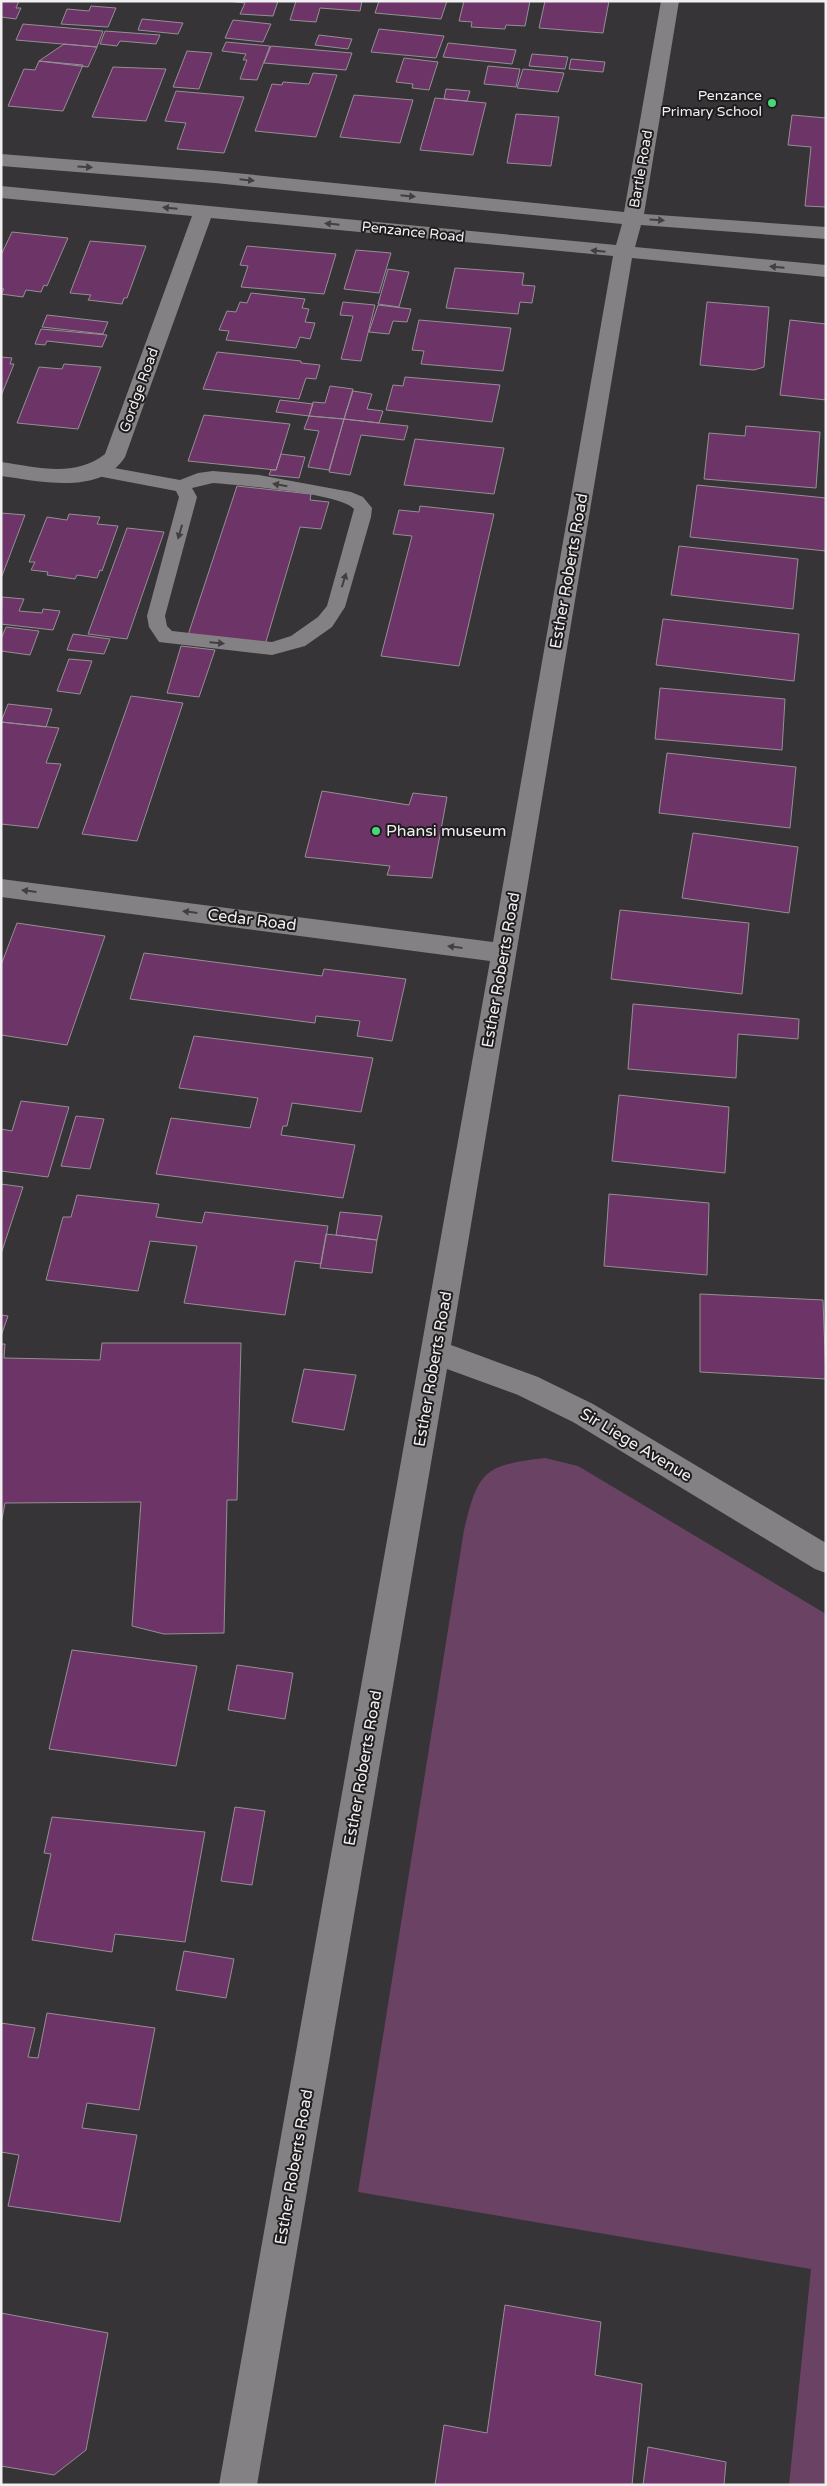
<svg xmlns="http://www.w3.org/2000/svg" width="827" height="2486" viewBox="0 0 827 2486" font-family="'Varela Round',sans-serif">
<style>
.green{fill:#694264}
.building{fill:#6d3468;stroke:#939093}
.lines{fill:none;stroke-linecap:round;stroke-linejoin:round}
.service{fill:#848184;fill-rule:evenodd}
.minor{fill:#848184;fill-rule:evenodd}
.oneway{fill:#423f41}
.poi-dot{fill:#47d779;stroke:#1e1c1d;stroke-width:2}
.labels{text-anchor:middle;dominant-baseline:central;stroke-width:4;stroke-linejoin:round;paint-order:stroke}
.far-poi-label{font-size:14px;fill:#f1f0f1;stroke:#1e1c1d;text-anchor:end}
.far-street-label{font-size:14px;fill:#f1f0f1;stroke:#1e1c1d}
.street-label{font-size:16px;fill:#f1f0f1;stroke:#1e1c1d}
.poi-label{font-size:16px;fill:#f1f0f1;stroke:#1e1c1d;text-anchor:start}
</style>
<rect width="100%" height="100%" fill="#373437"/>
<path class="green" d="M545,1458L578,1466L826,1614V2485H789L811,2269L358,2192L464,1530C478,1471 484,1465 545,1458Z"/>
<path class="building" d="M1,1H19L16,8H21L16,19L1,17Z
M227,1H278L273,16L240,14L245,3Z
M296,1H362L360,11L320,8L316,22L290,20Z
M379,1H447L441,19L375,13Z
M464,1H530L525,26L506,25L505,29L471,27L472,22L459,21Z
M545,1H609L603,33L539,28Z
M91,6L116,8L108,27L61,24L67,9L89,11Z
M142,19L183,23L178,34L138,30Z
M233,20L271,24L263,42L225,38Z
M23,24L103,31L97,47L16,40Z
M379,29L444,36L436,58L371,52Z
M105,31L160,35L156,44L120,41L117,46L100,44Z
M319,35L352,39L348,49L315,45Z
M226,42L270,46L257,80L240,79L247,60H243L246,54L222,51Z
M448,43L516,50L512,64L443,57Z
M64,44L97,47L88,67L39,61Z
M271,46L352,53L346,70L264,63Z
M187,51L212,53L199,89L173,87Z
M532,54L568,57L565,69L529,66Z
M404,58L438,62L429,90L412,88L413,84L396,82Z
M571,59L605,62L603,72L569,69Z
M39,61L83,65L63,111L8,106L24,69L35,70Z
M488,66L520,69L516,87L484,84Z
M113,67L166,69L146,121L92,117Z
M523,69L564,73L558,92L517,88Z
M313,73L337,75L316,137L255,131L272,84L282,85L283,82L309,84Z
M446,89L470,91L467,101L444,99Z
M176,91L244,97L224,153L177,149L186,123L165,121Z
M354,95L413,100L400,143L340,137Z
M435,98L486,103L473,155L420,150Z
M516,114L559,117L551,166L507,163Z
M792,115L826,118V207L805,206L811,147L788,145Z
M12,232L68,238L47,286L44,285L41,292L26,290L23,297L1,294L4,289H1V255Z
M90,241L146,246L127,298H124L122,304L88,300L91,295L70,293Z
M247,246L336,254L324,294L241,287L248,266L240,265Z
M356,250L391,253L379,293L344,289Z
M455,268L524,273L522,285L535,286L532,303L520,302L518,314L446,308Z
M388,269L409,272L399,307L378,304Z
M251,293L305,299L302,308L309,309L305,322L315,323L310,339L300,337L296,348L226,340L229,331L219,330L227,311L236,312L240,302L247,303Z
M343,302L375,305L361,361L341,359L353,316L340,315Z
M707,302L769,307L764,367L754,370L700,365Z
M378,305L411,309L407,322L393,321L389,334L369,332Z
M47,315L108,322L103,334L42,327Z
M419,320L511,328L503,371L421,364L424,351L412,350Z
M790,320L826,324V400L780,395Z
M41,329L107,335L102,347L47,341L45,345L35,344Z
M217,352L301,361V363L320,365L316,379L306,378L299,399L203,389Z
M1,357L12,358L10,364H14L1,396Z
M64,364L101,367L78,429L17,423L39,367L62,369Z
M405,377L500,385L492,422L386,410L393,385L403,386Z
M330,386L353,389L344,419L309,416L313,402L325,403Z
M353,391L372,394L367,409L383,411L379,423L344,419Z
M280,400L313,404L309,416L276,412Z
M204,415L290,424L276,470L188,461Z
M309,416L344,419L329,470L308,467L319,431L304,429Z
M344,419L379,423L408,426L404,440L361,435L350,475L329,472Z
M746,426L820,432L816,488L704,479L709,433L745,436Z
M415,439L504,448L494,494L404,485Z
M281,454L305,457L299,478L269,475L271,470H276Z
M697,485L826,498V551L690,537Z
M237,486L311,494L310,500L329,502L321,529L300,527L265,645L188,635Z
M420,506L494,514L459,666L381,656L412,536L393,534L399,510L419,512Z
M1,513L25,515L2,576H1Z
M69,514L100,517L97,524L118,526L102,571L100,570L97,578L77,575L75,579L47,575L48,572L31,570L35,562H29L47,517L67,520Z
M127,528L164,532L127,639L88,634Z
M679,546L798,559L793,609L671,595Z
M2,597L24,599L19,611L42,613L43,609L60,611L53,630L1,624Z
M663,619L799,634L794,681L656,665Z
M6,627L39,631L30,655L1,651V639Z
M73,634L110,639L104,654L67,650Z
M181,646L215,650L199,697L167,693Z
M69,659L92,661L80,694L57,691Z
M660,688L785,699L782,750L655,739Z
M131,696L183,703L137,841L82,834Z
M8,704L52,709L46,727L1,722Z
M1,722L59,728L46,763L61,764L38,828L1,824Z
M667,753L796,767L790,828L659,813Z
M322,791L409,805L413,793L447,797L432,878L387,875L390,866L305,857Z
M693,833L798,847L789,913L682,898Z
M620,910L749,923L742,994L611,979Z
M17,923L105,936L67,1045L1,1035V965Z
M144,953L322,976L324,969L406,979L392,1041L357,1036L360,1021L316,1016L315,1023L130,999Z
M633,1004L799,1019L798,1039L738,1034L736,1078L628,1069Z
M194,1036L373,1058L361,1112L292,1103L287,1126H283L281,1135L355,1145L343,1198L156,1174L171,1118L250,1128L258,1098L179,1088Z
M619,1095L729,1107L725,1173L612,1161Z
M21,1101L69,1107L48,1177L1,1171V1129L12,1131Z
M76,1116L104,1119L90,1169L61,1166Z
M1,1184L23,1187L1,1254Z
M609,1194L709,1203L707,1275L604,1266Z
M77,1195L159,1204L156,1217L202,1223L205,1212L328,1226L321,1264L295,1261L285,1315L184,1303L197,1246L150,1241L138,1291L46,1280L63,1217H71Z
M340,1212L382,1216L377,1240L336,1235Z
M326,1234L377,1240L372,1273L320,1268Z
M700,1294L823,1300L826,1379L700,1372Z
M1,1315L8,1316L1,1336Z
M102,1343H241L237,1500H227L224,1633L164,1634L132,1626L141,1502L5,1503L1,1524V1344H5L4,1358L100,1360Z
M304,1369L356,1375L344,1430L292,1422Z
M72,1650L197,1666L176,1766L49,1749Z
M237,1665L293,1673L285,1719L228,1710Z
M235,1807L265,1811L252,1885L221,1881Z
M52,1817L205,1832L185,1942L115,1934L112,1952L32,1940L51,1854L44,1853Z
M184,1951L234,1959L226,1998L176,1990Z
M47,2013L155,2028L139,2110L87,2103L82,2128L137,2135L120,2222L8,2206L19,2155L1,2152V2023L35,2028L28,2057L38,2058Z
M505,2305L601,2322L595,2375L642,2384L632,2485H435L444,2425L487,2433Z
M1,2313L108,2333L86,2450L54,2475L1,2466Z
M648,2447L726,2462L724,2485H643Z"/>
<g class="lines">
<path class="service" d="M98,465L180,480L198,473L213,471L259,475L351,492L363,497L372,508L371,517L345,607L332,627L305,646L272,655L159,642L149,627L147,616L179,497L176,491L92,475L89,471L92,467ZM213,483C237,485 341,493 354,509L327,606L318,617L291,636L272,642L172,631L167,626L165,616L197,497L192,488Z"/>
<path class="minor" d="M661,1H679L644,214L826,227V239L641,225L635,247L826,265V277L632,258L451,1345L538,1377L593,1404L826,1543V1573L815,1569L573,1422L518,1395L447,1369L257,2485H219L490,961L1,897V879L493,942L613,256L211,218L125,457C100,496 39,481 1,476V462C37,467 74,478 105,454L192,216L1,198V186L616,245L622,224L215,183L1,166V154L215,171L624,212Z"/>
</g>
<defs><path id="oneway-solid" d="M-6-.8H1V-3.2L6.5 0L1 3.2V.8H-6Z" transform="scale(1.25)"/></defs>
<g class="oneway">
<use href="#oneway-solid" transform="translate(85 167) rotate(4)"/>
<use href="#oneway-solid" transform="translate(247 180) rotate(6)"/>
<use href="#oneway-solid" transform="translate(408 196) rotate(6)"/>
<use href="#oneway-solid" transform="translate(170 208) rotate(-175)"/>
<use href="#oneway-solid" transform="translate(657 220) rotate(4)"/>
<use href="#oneway-solid" transform="translate(332 224) rotate(-174)"/>
<use href="#oneway-solid" transform="translate(598 251) rotate(-174)"/>
<use href="#oneway-solid" transform="translate(777 267) rotate(-175)"/>
<use href="#oneway-solid" transform="translate(280 485) rotate(-170)"/>
<use href="#oneway-solid" transform="translate(180 532) rotate(106)"/>
<use href="#oneway-solid" transform="translate(344 580) rotate(-73)"/>
<use href="#oneway-solid" transform="translate(217 643) rotate(5)"/>
<use href="#oneway-solid" transform="translate(29 891) rotate(-173)"/>
<use href="#oneway-solid" transform="translate(190 912) rotate(-173)"/>
<use href="#oneway-solid" transform="translate(455 947) rotate(-173)"/>
</g>
<g class="poi-dot">
<circle cx="772" cy="103" r="5"/>
<circle cx="376" cy="831" r="5"/>
</g>
<g class="labels">
<g class="far-poi-label">
<text x="762" y="95">Penzance<tspan x="762" dy="16">Primary School</tspan></text>
</g>
<g class="far-street-label">
<text transform="translate(641 169) rotate(-80)">Bartle Road</text>
<text transform="translate(413 232) rotate(6)">Penzance Road</text>
<text transform="translate(139 390) rotate(-70)">Gordge Road</text>
</g>
<g class="street-label">
<text transform="translate(569 571) rotate(-80)">Esther Roberts Road</text>
<text transform="translate(252 920) rotate(7)">Cedar Road</text>
<text transform="translate(501 970) rotate(-80)">Esther Roberts Road</text>
<text transform="translate(433 1369) rotate(-80)">Esther Roberts Road</text>
<text transform="translate(636 1445) rotate(31)">Sir Liege Avenue</text>
<text transform="translate(363 1768) rotate(-80)">Esther Roberts Road</text>
<text transform="translate(294 2167) rotate(-80)">Esther Roberts Road</text>
</g>
<g class="poi-label">
<text x="386" y="831">Phansi museum</text>
</g>
</g>
<rect width="827" height="2486" fill="none" stroke="#f1f0f1" stroke-width="5"/>
</svg>
